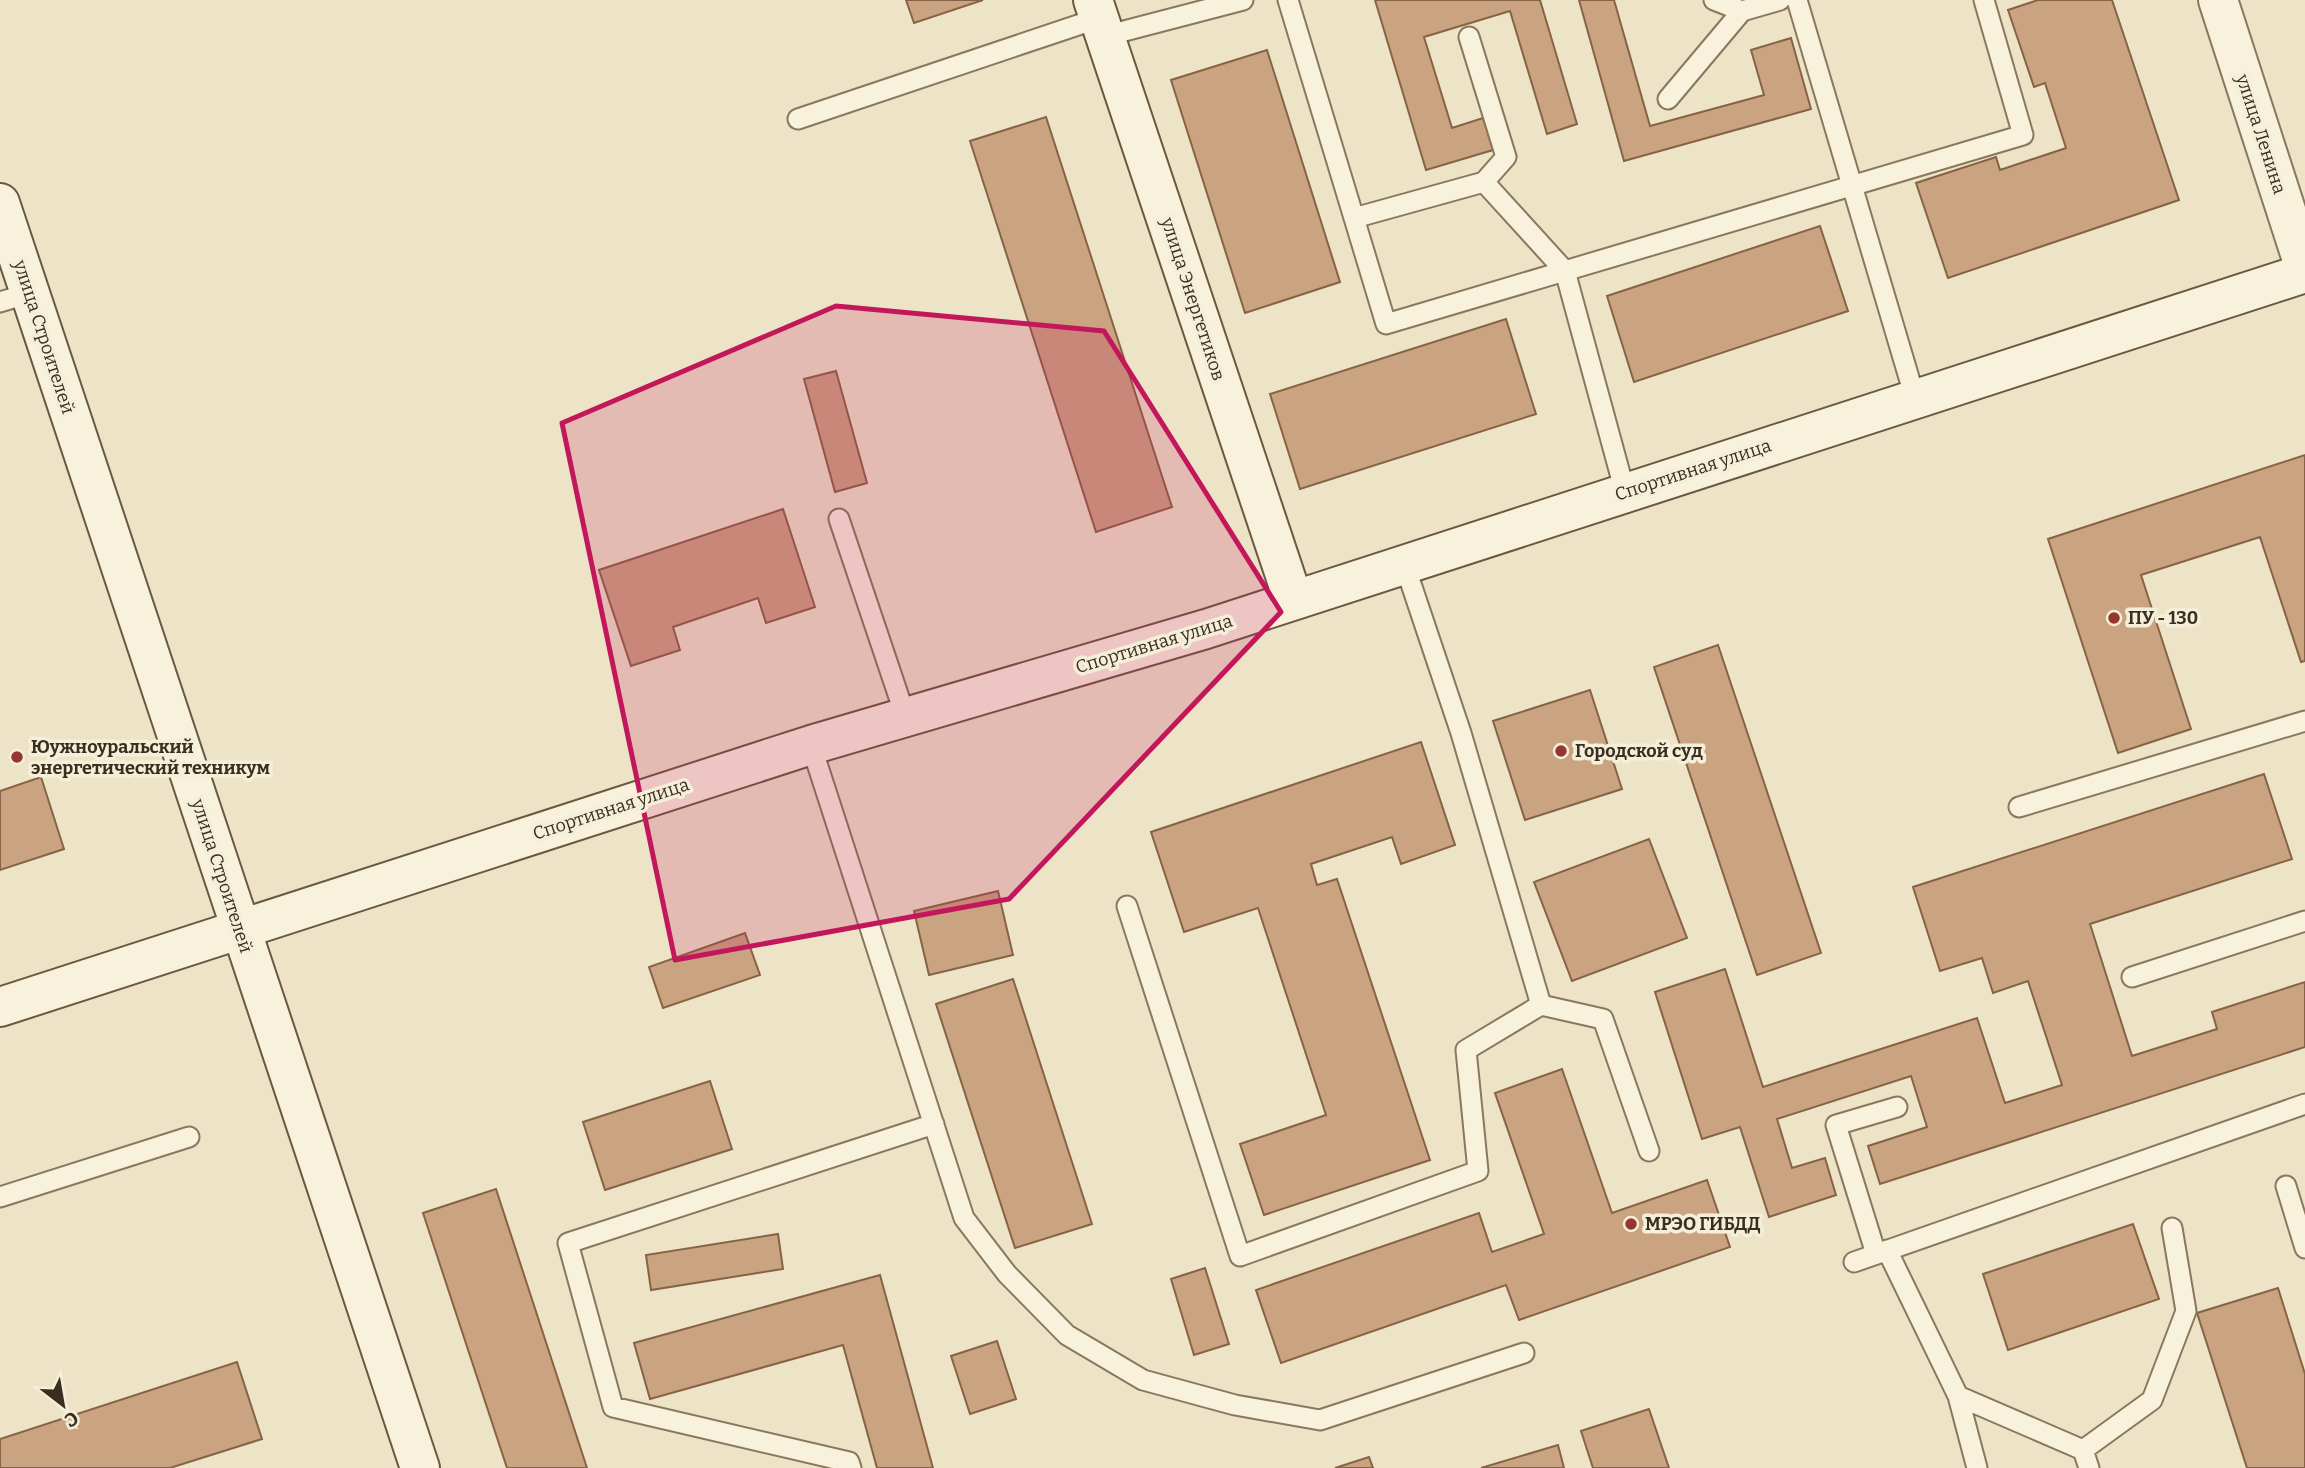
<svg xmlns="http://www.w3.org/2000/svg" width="2305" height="1468" viewBox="0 0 2305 1468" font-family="Bitter,serif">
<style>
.building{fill:#caa380;stroke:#876345;stroke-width:2}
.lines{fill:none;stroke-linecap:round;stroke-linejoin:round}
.lane-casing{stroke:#89775e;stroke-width:23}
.street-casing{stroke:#89775e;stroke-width:42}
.secondary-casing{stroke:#6b5841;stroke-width:42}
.lane{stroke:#f8f1dc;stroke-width:19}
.street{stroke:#f8f1dc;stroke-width:38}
.secondary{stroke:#f8f1dc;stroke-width:38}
.marked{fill:#c2185b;fill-opacity:0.2;stroke:#c2185b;stroke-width:5;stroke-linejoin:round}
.poi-dot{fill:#953630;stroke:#f5eed8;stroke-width:2.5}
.labels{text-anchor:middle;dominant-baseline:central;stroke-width:7;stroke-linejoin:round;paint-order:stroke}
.street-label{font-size:18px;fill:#3a2e21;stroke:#f5eed8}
.poi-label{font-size:18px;font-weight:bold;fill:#3a2e21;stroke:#f5eed8;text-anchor:start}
</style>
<rect width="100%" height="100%" fill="#ede4c8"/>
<path class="building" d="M906,0H983L914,23Z
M1375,0H1540L1577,124L1547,134L1510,11L1424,37L1452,128L1483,118L1493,150L1426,170Z
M1579,0H1614L1650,126L1764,95L1751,50L1791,38L1811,109L1624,161Z
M2038,0H2112L2179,200L1948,278L1916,183L1996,157L2000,170L2066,148L2045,83L2034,87L2008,10Z
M1267,50L1340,282L1245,313L1171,80Z
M1046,117L1172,507L1096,532L970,141Z
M1820,226L1848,311L1634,382L1607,296Z
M1506,319L1536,414L1300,489L1270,394Z
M836,371L867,483L835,492L804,379Z
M2305,455V661L2301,662L2260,537L2141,575L2191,729L2118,753L2048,539Z
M783,509L815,607L766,623L758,598L673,627L680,650L631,666L599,570Z
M1718,645L1821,953L1757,975L1654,667Z
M1590,690L1622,789L1525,820L1493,721Z
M1421,742L1455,845L1401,864L1392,837L1311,864L1317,885L1337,879L1430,1160L1264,1215L1240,1144L1326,1115L1258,908L1184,932L1151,832Z
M2264,774L2292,859L2090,924L2132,1056L2217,1029L2212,1012L2305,982V1047L1880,1184L1868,1146L1927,1127L1911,1076L1777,1119L1792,1168L1825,1158L1836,1195L1769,1217L1740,1127L1702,1139L1655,992L1725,969L1763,1087L1977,1018L2005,1103L2062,1085L2028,981L1993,993L1982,958L1940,971L1913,887Z
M41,777L64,849L0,870V791Z
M1649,839L1687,938L1572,981L1534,882Z
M998,891L1013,955L929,975L914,911Z
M745,933L760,975L663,1008L649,967Z
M1013,979L1092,1224L1015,1248L936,1004Z
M1562,1069L1612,1213L1707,1180L1730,1247L1519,1320L1506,1285L1281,1363L1256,1290L1479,1213L1492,1252L1544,1234L1495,1093Z
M710,1081L732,1149L605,1190L583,1122Z
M496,1189L587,1468H507L423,1213Z
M2133,1224L2159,1299L2008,1350L1983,1274Z
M778,1234L783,1269L651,1290L646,1255Z
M1205,1268L1229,1344L1194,1355L1171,1279Z
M880,1275L933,1468H877L843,1345L650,1399L634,1343Z
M2278,1288L2305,1374V1468H2247L2197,1313Z
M997,1341L1016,1399L970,1414L951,1356Z
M237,1362L262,1439L170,1468H0V1439Z
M1649,1409L1669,1468H1593L1581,1431Z
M1558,1445L1564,1468H1481Z
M1369,1457L1373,1468H1335Z"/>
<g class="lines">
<defs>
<path id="lane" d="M1288,0L1354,218L1484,182L1565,271L1625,492
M1714,0L1742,11L1780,0
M1797,0L1915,398
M1105,36L1243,0
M1469,37L1506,157L1484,182
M1668,99L1742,11
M798,119L1099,18
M1354,218L1386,324L2023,135L1984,0
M0,302L30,293
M839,519L906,718
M811,745L964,1218L1007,1274L1067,1335L1143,1380L1235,1405L1320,1420L1524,1353
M2019,807L2305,721
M1127,906L1240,1256L1478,1171L1466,1050L1541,1005L1461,733L1404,563
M2132,977L2305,921
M1541,1005L1603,1019L1649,1151
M2286,1186L2305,1248
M0,1197L189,1137
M1887,1250L1958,1396L2083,1450L2089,1468
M1876,1254L1836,1125L1897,1107
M1854,1262L2305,1104
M1958,1396L1977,1468
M2083,1450L2152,1400L2186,1311L2172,1228
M851,1468L849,1462L613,1407L568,1243L934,1124"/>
<path id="street" d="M2218,0L2305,269"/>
<path id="secondary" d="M1093,0L1293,599
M0,203L420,1468
M0,1007L811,745L1206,629L2305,273"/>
</defs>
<use href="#lane" class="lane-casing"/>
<use href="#street" class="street-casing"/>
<use href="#secondary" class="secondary-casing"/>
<use href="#lane" class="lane"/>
<use href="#street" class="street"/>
<use href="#secondary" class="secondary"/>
</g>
<path class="marked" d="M836,306L1104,331L1281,612L1009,899L675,960L562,423Z"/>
<g class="poi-dot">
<circle cx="2114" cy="618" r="7"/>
<circle cx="1561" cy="751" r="7"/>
<circle cx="17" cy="757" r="7"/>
<circle cx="1631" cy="1224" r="7"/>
</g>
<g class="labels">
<g class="street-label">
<text transform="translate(2261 134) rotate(72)">улица Ленина</text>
<text transform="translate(1193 299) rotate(72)">улица Энергетиков</text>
<text transform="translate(44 337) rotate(72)">улица Строителей</text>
<text transform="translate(1693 470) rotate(-18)">Спортивная улица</text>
<text transform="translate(1154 644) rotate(-17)">Спортивная улица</text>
<text transform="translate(611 809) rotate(-18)">Спортивная улица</text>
<text transform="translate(222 876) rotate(72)">улица Строителей</text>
</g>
<g class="poi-label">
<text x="2128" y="618">ПУ - 130</text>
<text x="31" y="747">Юужноуральский<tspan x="31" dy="21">энергетический техникум</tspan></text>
<text x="1575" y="751">Городской суд</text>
<text x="1645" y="1224">МРЭО ГИБДД</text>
</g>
</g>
<g transform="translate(63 1405) rotate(149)" stroke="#f5eed8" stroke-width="5" paint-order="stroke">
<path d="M0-5L12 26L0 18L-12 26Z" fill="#3a2e21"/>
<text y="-10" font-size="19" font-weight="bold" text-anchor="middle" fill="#3a2e21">С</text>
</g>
</svg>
